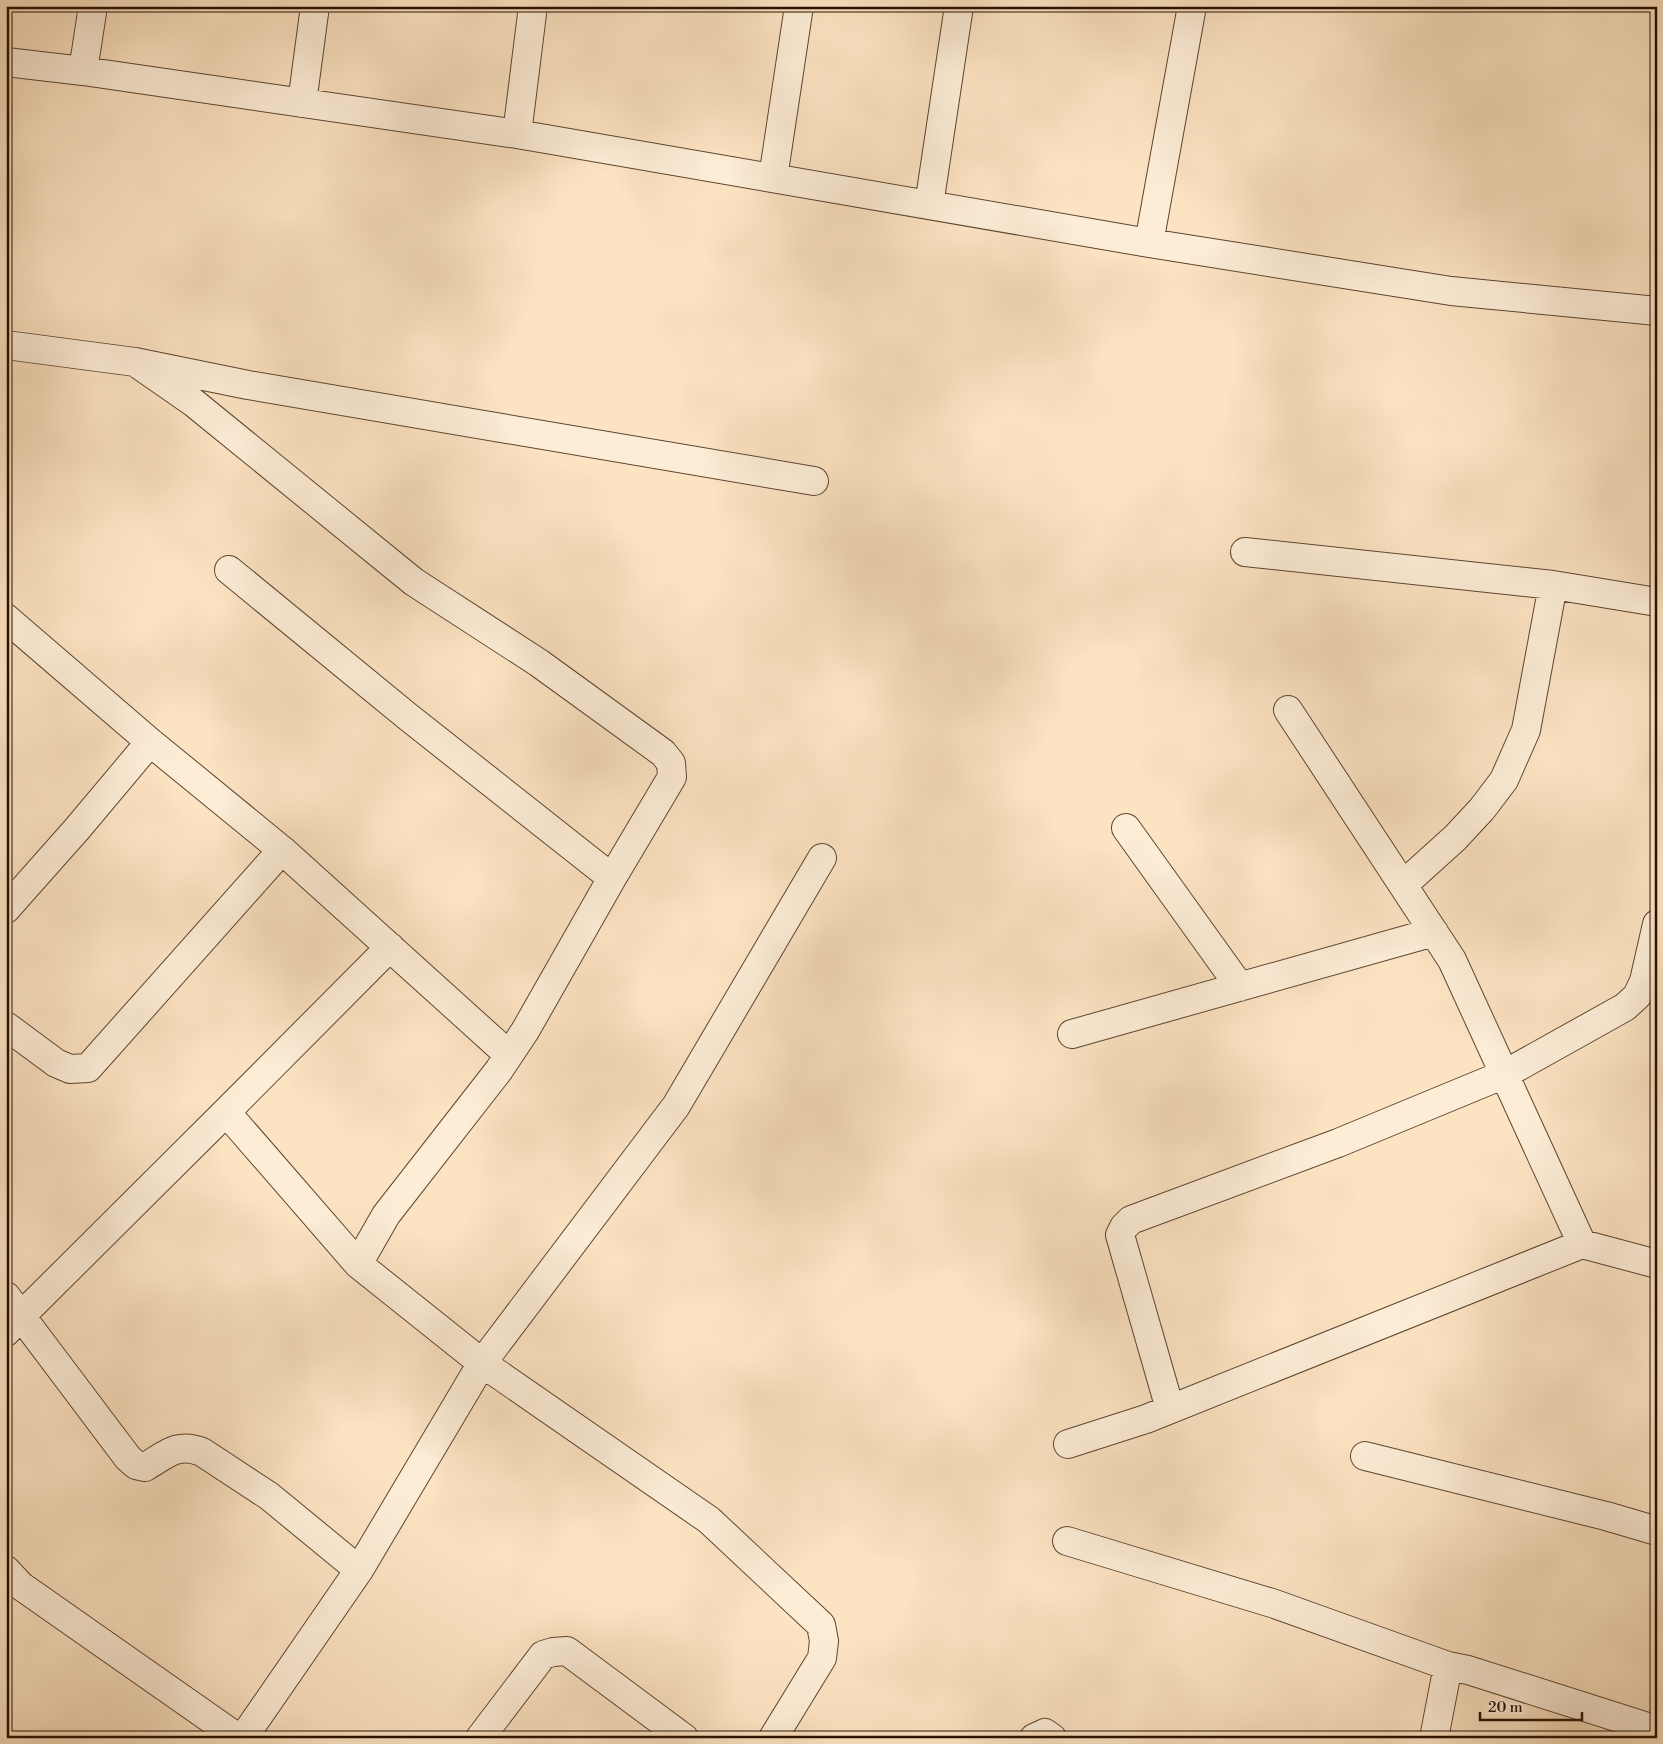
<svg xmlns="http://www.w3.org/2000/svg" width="1663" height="1744" viewBox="0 0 1663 1744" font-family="'Libre Bodoni',serif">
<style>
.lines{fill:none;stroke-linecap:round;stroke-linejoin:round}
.minor-casing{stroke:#5d4530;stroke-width:30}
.minor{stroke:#fdedd7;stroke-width:28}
</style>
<rect width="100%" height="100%" fill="#fce3c2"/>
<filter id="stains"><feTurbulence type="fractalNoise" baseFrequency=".004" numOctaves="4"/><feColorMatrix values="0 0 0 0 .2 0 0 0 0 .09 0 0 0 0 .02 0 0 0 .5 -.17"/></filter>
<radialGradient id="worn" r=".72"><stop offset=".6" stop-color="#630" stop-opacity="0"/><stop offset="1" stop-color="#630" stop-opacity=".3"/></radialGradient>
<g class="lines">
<defs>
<path id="minor" d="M6,62L83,71L517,134L1149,243L1451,291L1657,311
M83,71L93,6
M302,103L315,6
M517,134L533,6
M773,178L799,6
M929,205L959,6
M1149,243L1192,6
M6,345L135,362L248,385L814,481
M135,362L194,403L414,582L539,663L663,753L671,763L672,777L612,878L525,1031L499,1070L386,1215L358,1264
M1245,552L1553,585L1657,602
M229,570L407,716L612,878
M6,618L150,742L282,850L509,1055
M1288,710L1452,960L1582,1244
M1126,828L1240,987
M1403,885L1455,838L1482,809L1504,780L1526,730L1553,585
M6,909L77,829L150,742
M6,1026L56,1063L70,1069L88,1068L282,850
M1072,1034L1434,932
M226,1112L358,1264L482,1363L709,1520L821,1625L824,1641L822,1658L773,1738
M6,1296L128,1458L136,1465L145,1467C166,1455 177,1442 202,1452L269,1496L359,1570
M6,1332L21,1316L226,1112L390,947
M1170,1409L1120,1235L1124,1227L1131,1220L1338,1143L1505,1074L1625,1007L1637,996L1644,981L1657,924
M1068,1444L1146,1419L1582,1244L1657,1264
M1365,1456L1606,1516L1657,1531
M1067,1541L1275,1604L1448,1666L1468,1670L1657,1730
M6,1570L21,1586L238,1738
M243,1738L359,1570L482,1363L676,1106L822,858
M480,1738L543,1655L553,1652L567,1651L684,1738
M1034,1738L1045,1733L1052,1738
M1434,1738L1448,1666"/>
</defs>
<use href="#minor" class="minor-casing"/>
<use href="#minor" class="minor"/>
</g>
<rect width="1663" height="1744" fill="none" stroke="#fce3c2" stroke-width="25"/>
<rect x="8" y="8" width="1648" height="1729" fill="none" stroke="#281000" stroke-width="2.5"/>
<rect x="12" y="12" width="1638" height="1719" fill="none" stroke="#281000"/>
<path d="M1480 1712v8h102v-8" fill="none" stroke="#281000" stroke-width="2.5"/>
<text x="1488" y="1712" font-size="15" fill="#281000" stroke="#fdedd7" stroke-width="4" paint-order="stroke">20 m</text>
<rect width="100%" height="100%" filter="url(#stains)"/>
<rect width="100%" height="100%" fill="url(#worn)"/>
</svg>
